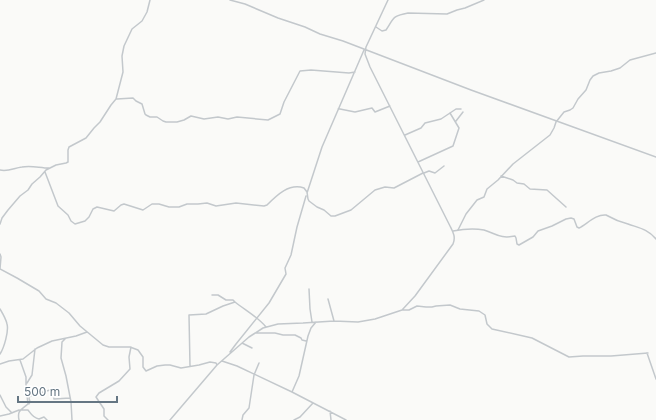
<svg xmlns="http://www.w3.org/2000/svg" width="656" height="420" viewBox="0 0 656 420" font-family="Inter,sans-serif">
<style>
.lines{fill:none;stroke-linecap:round;stroke-linejoin:round}
.minor{stroke:#c3c8cc;stroke-width:1.5}
</style>
<rect width="100%" height="100%" fill="#fafaf8"/>
<g class="lines">
<path class="minor" d="M230,0L245,4L278,18L305,27L320,34L343,41L471,90L656,157
M376,27L382,31L386,30C394,18 392,16 408,13L447,14L457,10L465,8L484,0
M117,99L133,98L136,101L142,104L145,114L146,115L150,117H157L163,121L166,122H177L184,120L191,116L204,119L218,117L228,119L237,117L268,120L280,114L284,102L300,71L311,70L349,73L355,72
M338,109H340L355,112L372,108L375,112L390,106
M456,121L463,112
M405,135L421,128L425,123L441,119L456,109H461
M418,162L453,146L459,128L450,113
M0,170C8,172 14,168 22,167C31,165 40,168 49,168
M45,172L58,206L68,215L71,221L75,224L85,221L89,217L93,209L97,207L114,211L121,205L124,204L143,210L152,204H159L169,207H179L187,204H198L207,203L216,206L236,203L264,206L267,205C277,195 289,183 304,188L307,192L308,199L309,201L317,207L324,210L331,216H335L351,210L375,190L385,187L394,188L423,173
M424,173L429,171L435,173L444,166
M501,176L513,180L517,183L524,184L530,189L547,190L566,207
M307,193L322,147L364,50
M0,224L2,218L8,210L20,196L28,190L32,184L40,177L46,170L56,165L66,163L68,162V150L69,147L86,138L94,128L100,122L111,105L116,99L123,72L122,56L124,46L132,29L142,21L147,12L150,0
M458,230L466,214L477,200L484,197L487,189L498,180L513,164L550,135L554,128L556,122L564,112L570,110L573,108L578,99L586,90L590,80L593,76L599,73L611,71L620,68L630,60L656,53
M453,231C463,229 474,228 484,230C497,234 500,239 515,236L516,238L517,244L519,245L533,237L538,231L552,226L566,219L571,218L574,219L577,227L579,228C587,224 596,214 606,215C613,219 620,222 628,224C639,228 648,229 656,239
M0,254L1,257L0,269
M0,269L17,278L39,291L46,299L56,303L69,313L80,326L103,345L109,347H130L138,350L143,357V367L146,371L157,366L165,365H170L181,368L199,365L210,362L216,363L217,365
M309,289L310,309L312,322
M212,295H218L226,300H233L235,302
M328,299L334,321
M0,309C3,314 6,319 7,324C9,331 4,348 0,354
M402,310H409L417,306L426,307H432L436,306L450,305L460,309L479,311L485,315L487,324L492,329L532,338L569,357L583,356H611L648,353
M255,333H275L283,335H295L301,338L302,340L306,341
M65,339L62,342L61,358L66,376L71,402L72,420
M242,343L252,348
M230,352L236,344L269,303L286,274L285,268L291,255L297,227L306,196
M647,353L656,379
M222,361L237,366L292,392L346,420
M0,364L9,361L23,359L37,348L52,341L76,336L87,332
M190,366L189,315L206,314L223,306L235,302C245,310 258,317 266,327
M27,383L32,375L35,349
M292,392L299,376L308,336L311,328L316,322
M0,395L6,407L12,413
M29,404L30,402L29,398L30,396L50,390L52,391L54,399L70,398
M20,410H28C31,414 33,418 39,419L44,417L47,420
M330,411L331,420
M0,416L9,414L19,410
M19,420C17,410 21,410 28,404L26,388V377L20,360
M108,420L104,416V409L96,397L99,393L119,381L130,369L129,357L131,347
M170,420L217,365L249,337L263,328L278,324L303,323L334,321L358,322L375,319L402,310L415,296L453,244C456,237 453,232 450,226L370,67L365,54L366,47L388,0
M242,420L243,415L249,408L254,375L259,363
M294,420L300,417L313,403"/>
</g>
<path d="M18 396v6h99v-6" fill="none" stroke="#657683" stroke-width="2"/>
<text x="24" y="396" font-size="12" fill="#657683" stroke="#ffffff" stroke-width="3" paint-order="stroke">500 m</text>
</svg>
